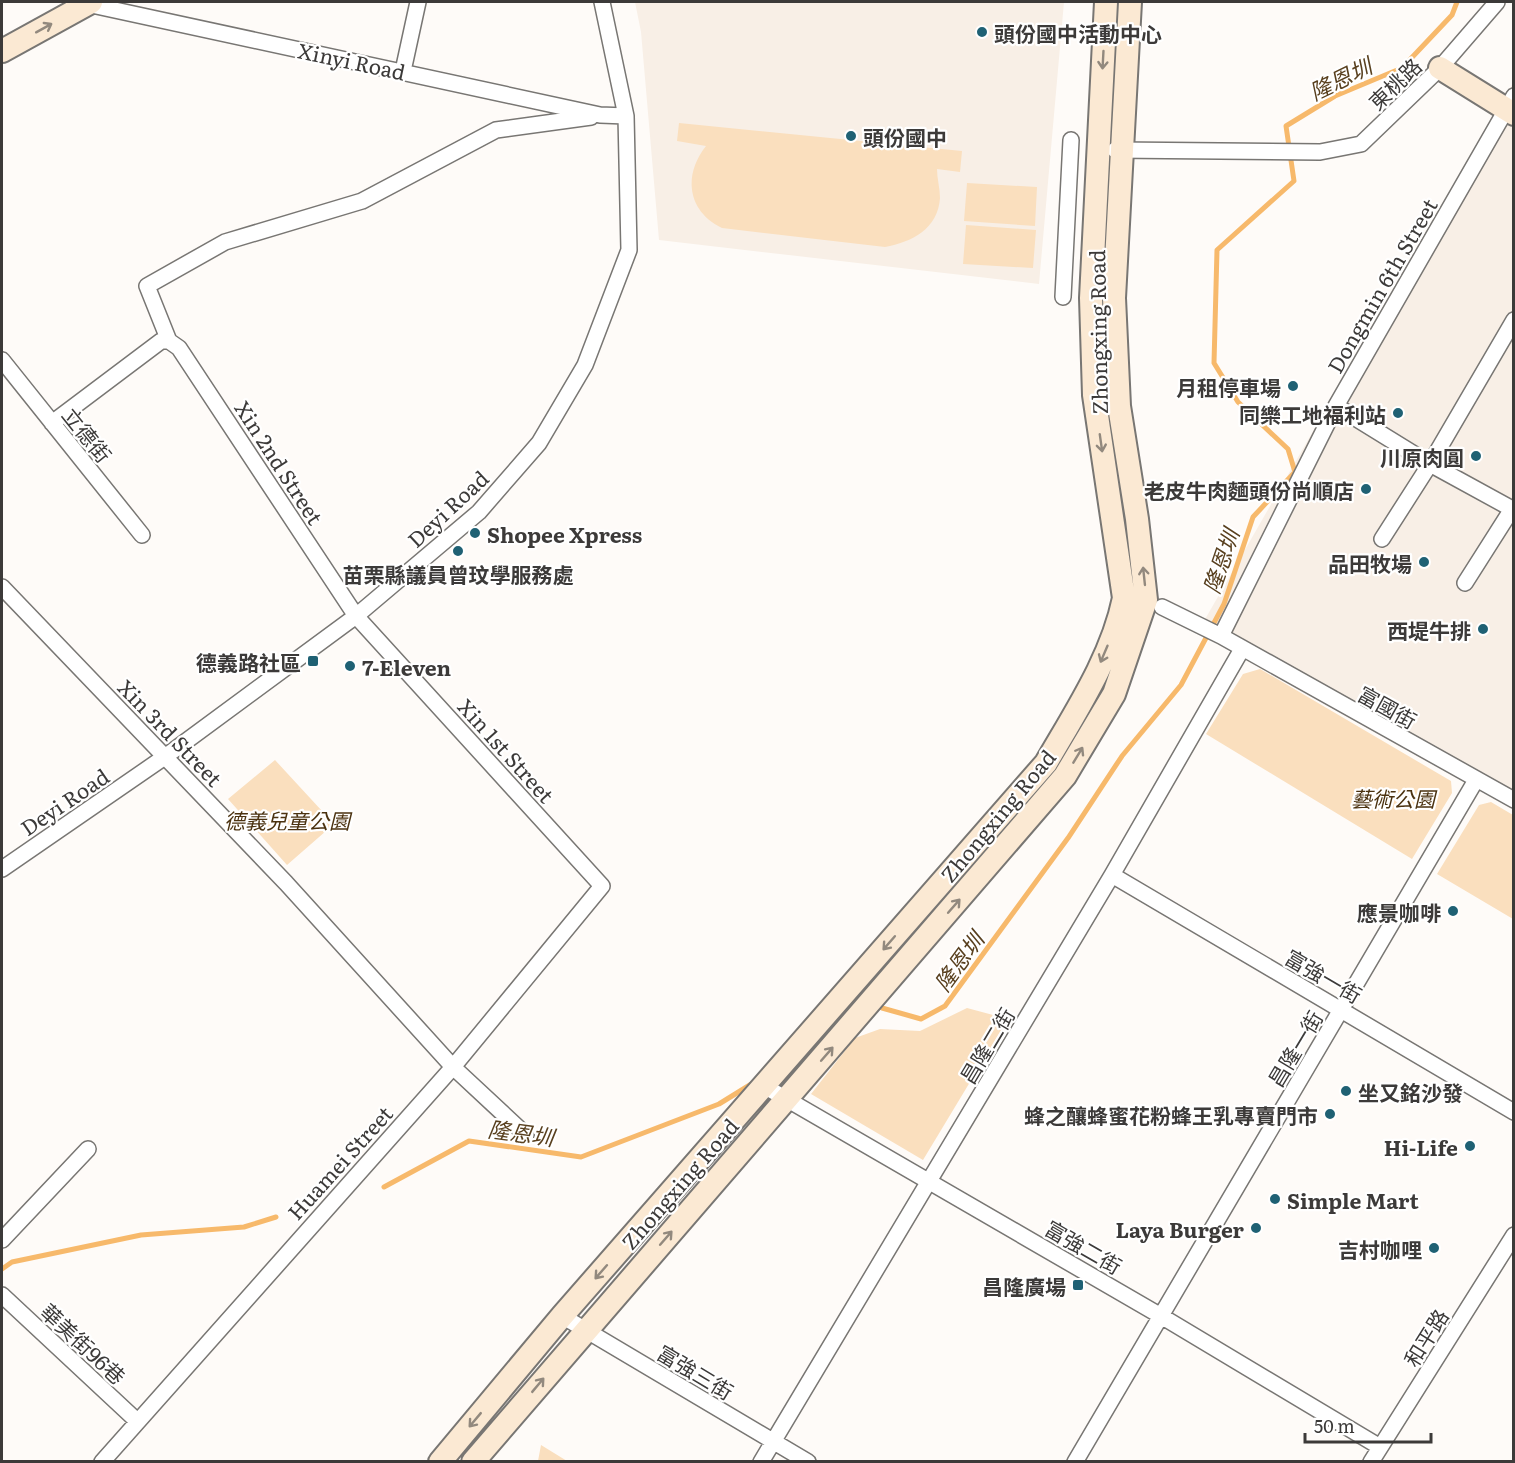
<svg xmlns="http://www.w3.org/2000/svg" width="1515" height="1463" viewBox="0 0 1515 1463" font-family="Literata,'Noto Sans TC',serif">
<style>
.built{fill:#f8efe6}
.green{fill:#fadfbe}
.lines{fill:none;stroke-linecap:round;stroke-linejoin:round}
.stream{stroke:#f7b96b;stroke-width:5}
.street-casing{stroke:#787673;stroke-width:18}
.secondary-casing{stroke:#787673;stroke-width:26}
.street{stroke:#fff;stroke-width:15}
.secondary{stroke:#fbe9d3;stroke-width:22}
.oneway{stroke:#92897e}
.poi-dot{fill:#1f6174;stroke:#fff;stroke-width:2}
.labels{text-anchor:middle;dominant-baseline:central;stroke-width:4.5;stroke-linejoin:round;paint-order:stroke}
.poi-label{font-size:21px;font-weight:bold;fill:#3c3a39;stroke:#fff;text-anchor:end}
.street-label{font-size:21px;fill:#3c3a39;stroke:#fff}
.park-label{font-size:21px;font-style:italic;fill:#4b3210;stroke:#fff}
.water-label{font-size:22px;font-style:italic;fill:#59401f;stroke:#fff}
</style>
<rect width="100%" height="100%" fill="#fefbf8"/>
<path class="built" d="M635,2H1064L1039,284L659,240L641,32Z
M1513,83V805L1200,628Z"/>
<path class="green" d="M679,123L962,151L960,172L937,169C937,179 940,188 940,198C938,229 912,242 885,247L722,228C687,211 683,175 706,146L677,141Z
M967,183L1037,187L1035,226L964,221Z
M966,225L1036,230L1033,268L963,264Z
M1260,669L1451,781L1452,793L1412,859L1206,734L1243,674Z
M275,760L334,824L287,865L228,799Z
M1491,802L1513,815V919L1437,874L1479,805Z
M967,1008L1008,1019L923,1160L811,1094L855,1038L880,1029L920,1031Z
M541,1445L567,1461H538Z"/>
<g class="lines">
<path class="stream" d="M882,1008L921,1019L945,1006L1068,838L1122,756L1181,685L1224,604L1253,517L1295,472L1288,449L1238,402L1214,363L1217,250L1294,181L1286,126L1335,96L1402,68L1452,15L1457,2
M384,1187L469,1141L581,1157L719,1104L753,1083
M2,1269L12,1262L141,1235L244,1227L276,1217"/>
<defs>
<path id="street" d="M87,4L600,115L626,116
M403,71L418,2
M1514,96L1336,406L1221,636L1514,800
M1115,150L1320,152L1361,144L1440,68L1497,2
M1063,297L1071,140
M169,341L147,286L225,242L362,201L496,130L591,117
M2,360L142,535
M1336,406L1430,464L1514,510
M52,423L161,341H169L179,348L356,616L602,886L453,1067L102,1462
M1382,539L1430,464L1514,320
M1465,583L1512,509
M2,587L286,883L453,1067L526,1135
M1162,607L1221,636
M2,869L166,756L356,616L479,512L539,443L585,365L629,250L626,116L602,2
M1112,875L1514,1112
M764,1086L1161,1316L1380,1447
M2,1240L88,1149
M2,1295L137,1421
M562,1316L808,1462
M761,1462L1112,875L1242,649
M1075,1462L1476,780
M1371,1462L1514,1235"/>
<path id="secondary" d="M2,51L91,2
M1440,68L1514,114
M440,1462L562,1316L1046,763C1076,711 1112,657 1124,598L1094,395L1091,298L1106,2
M473,1462L1065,776L1114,694L1146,600L1137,519L1119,406L1114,298L1130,2"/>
</defs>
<use href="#street" class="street-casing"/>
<use href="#secondary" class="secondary-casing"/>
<use href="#street" class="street"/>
<use href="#secondary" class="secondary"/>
</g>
<defs><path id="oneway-shaft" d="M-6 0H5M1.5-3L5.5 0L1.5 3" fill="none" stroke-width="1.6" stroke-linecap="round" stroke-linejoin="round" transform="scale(1.5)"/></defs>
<g class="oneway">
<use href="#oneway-shaft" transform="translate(44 28) rotate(-29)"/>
<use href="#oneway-shaft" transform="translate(1103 60) rotate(93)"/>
<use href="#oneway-shaft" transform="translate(1101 443) rotate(82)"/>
<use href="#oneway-shaft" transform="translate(1144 576) rotate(-96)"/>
<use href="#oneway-shaft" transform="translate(1104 654) rotate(113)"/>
<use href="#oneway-shaft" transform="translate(1078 755) rotate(-59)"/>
<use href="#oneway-shaft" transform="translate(954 906) rotate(-49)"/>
<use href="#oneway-shaft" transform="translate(889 943) rotate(131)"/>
<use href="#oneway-shaft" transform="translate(827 1054) rotate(-49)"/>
<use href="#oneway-shaft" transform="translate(666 1238) rotate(-49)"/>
<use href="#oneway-shaft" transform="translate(601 1272) rotate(131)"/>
<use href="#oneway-shaft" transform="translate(538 1385) rotate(-50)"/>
<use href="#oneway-shaft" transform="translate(475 1420) rotate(130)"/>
</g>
<g class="poi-dot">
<circle cx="982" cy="32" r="6"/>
<circle cx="851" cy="136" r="6"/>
<circle cx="1293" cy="386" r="6"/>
<circle cx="1398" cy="413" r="6"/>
<circle cx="1476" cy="456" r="6"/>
<circle cx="1366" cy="489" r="6"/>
<circle cx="475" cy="533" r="6"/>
<circle cx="458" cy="551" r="6"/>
<circle cx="1424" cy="562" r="6"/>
<circle cx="1483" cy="629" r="6"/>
<rect x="307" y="655" width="12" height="12" rx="3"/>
<circle cx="350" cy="666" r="6"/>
<circle cx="1453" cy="911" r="6"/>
<circle cx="1346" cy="1091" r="6"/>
<circle cx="1330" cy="1114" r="6"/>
<circle cx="1470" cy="1146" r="6"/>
<circle cx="1275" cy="1199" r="6"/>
<circle cx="1256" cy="1228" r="6"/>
<circle cx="1434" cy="1248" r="6"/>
<rect x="1072" y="1279" width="12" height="12" rx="3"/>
</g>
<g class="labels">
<g class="poi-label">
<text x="994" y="32" text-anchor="start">頭份國中活動中心</text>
<text x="863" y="136" text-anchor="start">頭份國中</text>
<text x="1281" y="386">月租停車場</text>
<text x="1386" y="413">同樂工地福利站</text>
<text x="1464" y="456">川原肉圓</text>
<text x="1354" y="489">老皮牛肉麵頭份尚順店</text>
<text x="487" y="533" text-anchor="start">Shopee Xpress</text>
<text x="1412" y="562">品田牧場</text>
<text x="458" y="573" text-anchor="middle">苗栗縣議員曾玟學服務處</text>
<text x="1471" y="629">西堤牛排</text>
<text x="301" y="661">德義路社區</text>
<text x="362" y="666" text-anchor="start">7-Eleven</text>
<text x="1441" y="911">應景咖啡</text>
<text x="1358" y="1091" text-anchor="start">坐又銘沙發</text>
<text x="1318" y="1114">蜂之釀蜂蜜花粉蜂王乳專賣門市</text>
<text x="1458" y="1146">Hi-Life</text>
<text x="1287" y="1199" text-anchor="start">Simple Mart</text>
<text x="1244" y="1228">Laya Burger</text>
<text x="1422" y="1248">吉村咖哩</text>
<text x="1066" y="1285">昌隆廣場</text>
</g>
<g class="street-label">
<text transform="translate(352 60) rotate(12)">Xinyi Road</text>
<text transform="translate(1394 83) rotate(-44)">東桃路</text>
<text transform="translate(1381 285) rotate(-60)">Dongmin 6th Street</text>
<text transform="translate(1097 332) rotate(-91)">Zhongxing Road</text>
<text transform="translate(88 434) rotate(51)">立德街</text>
<text transform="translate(280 462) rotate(57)">Xin 2nd Street</text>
<text transform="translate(447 508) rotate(-43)">Deyi Road</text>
<text transform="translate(1388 706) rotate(29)">富國街</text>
<text transform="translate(171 732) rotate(46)">Xin 3rd Street</text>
<text transform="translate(507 750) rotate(48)">Xin 1st Street</text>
<text transform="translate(64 801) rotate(-34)">Deyi Road</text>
<text transform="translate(997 815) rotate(-50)">Zhongxing Road</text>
<text transform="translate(1324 975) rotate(30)">富強一街</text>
<text transform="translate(986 1045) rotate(-59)">昌隆二街</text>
<text transform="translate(1294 1048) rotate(-59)">昌隆一街</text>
<text transform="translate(339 1162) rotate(-48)">Huamei Street</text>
<text transform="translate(679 1183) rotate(-49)">Zhongxing Road</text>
<text transform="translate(1084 1246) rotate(30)">富強二街</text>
<text transform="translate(1425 1337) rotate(-58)">和平路</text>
<text transform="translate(84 1343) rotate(43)">華美街96巷</text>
<text transform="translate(696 1371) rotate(31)">富強三街</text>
</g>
<g class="park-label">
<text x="1393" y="797">藝術公園</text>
<text x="287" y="819">德義兒童公園</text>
</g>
<g class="water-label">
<text transform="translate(1340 78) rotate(-26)">隆恩圳</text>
<text transform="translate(1220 561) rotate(-71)">隆恩圳</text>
<text transform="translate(958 961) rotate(-54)">隆恩圳</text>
<text transform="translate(521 1132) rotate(8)">隆恩圳</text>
</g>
</g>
<rect width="1515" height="1463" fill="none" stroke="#3c3a39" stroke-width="6"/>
<path d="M1305 1433v9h126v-9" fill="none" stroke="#3c3a39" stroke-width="3"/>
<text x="1314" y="1433" font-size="18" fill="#3c3a39" stroke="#ffffff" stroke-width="4.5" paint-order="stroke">50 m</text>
</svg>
